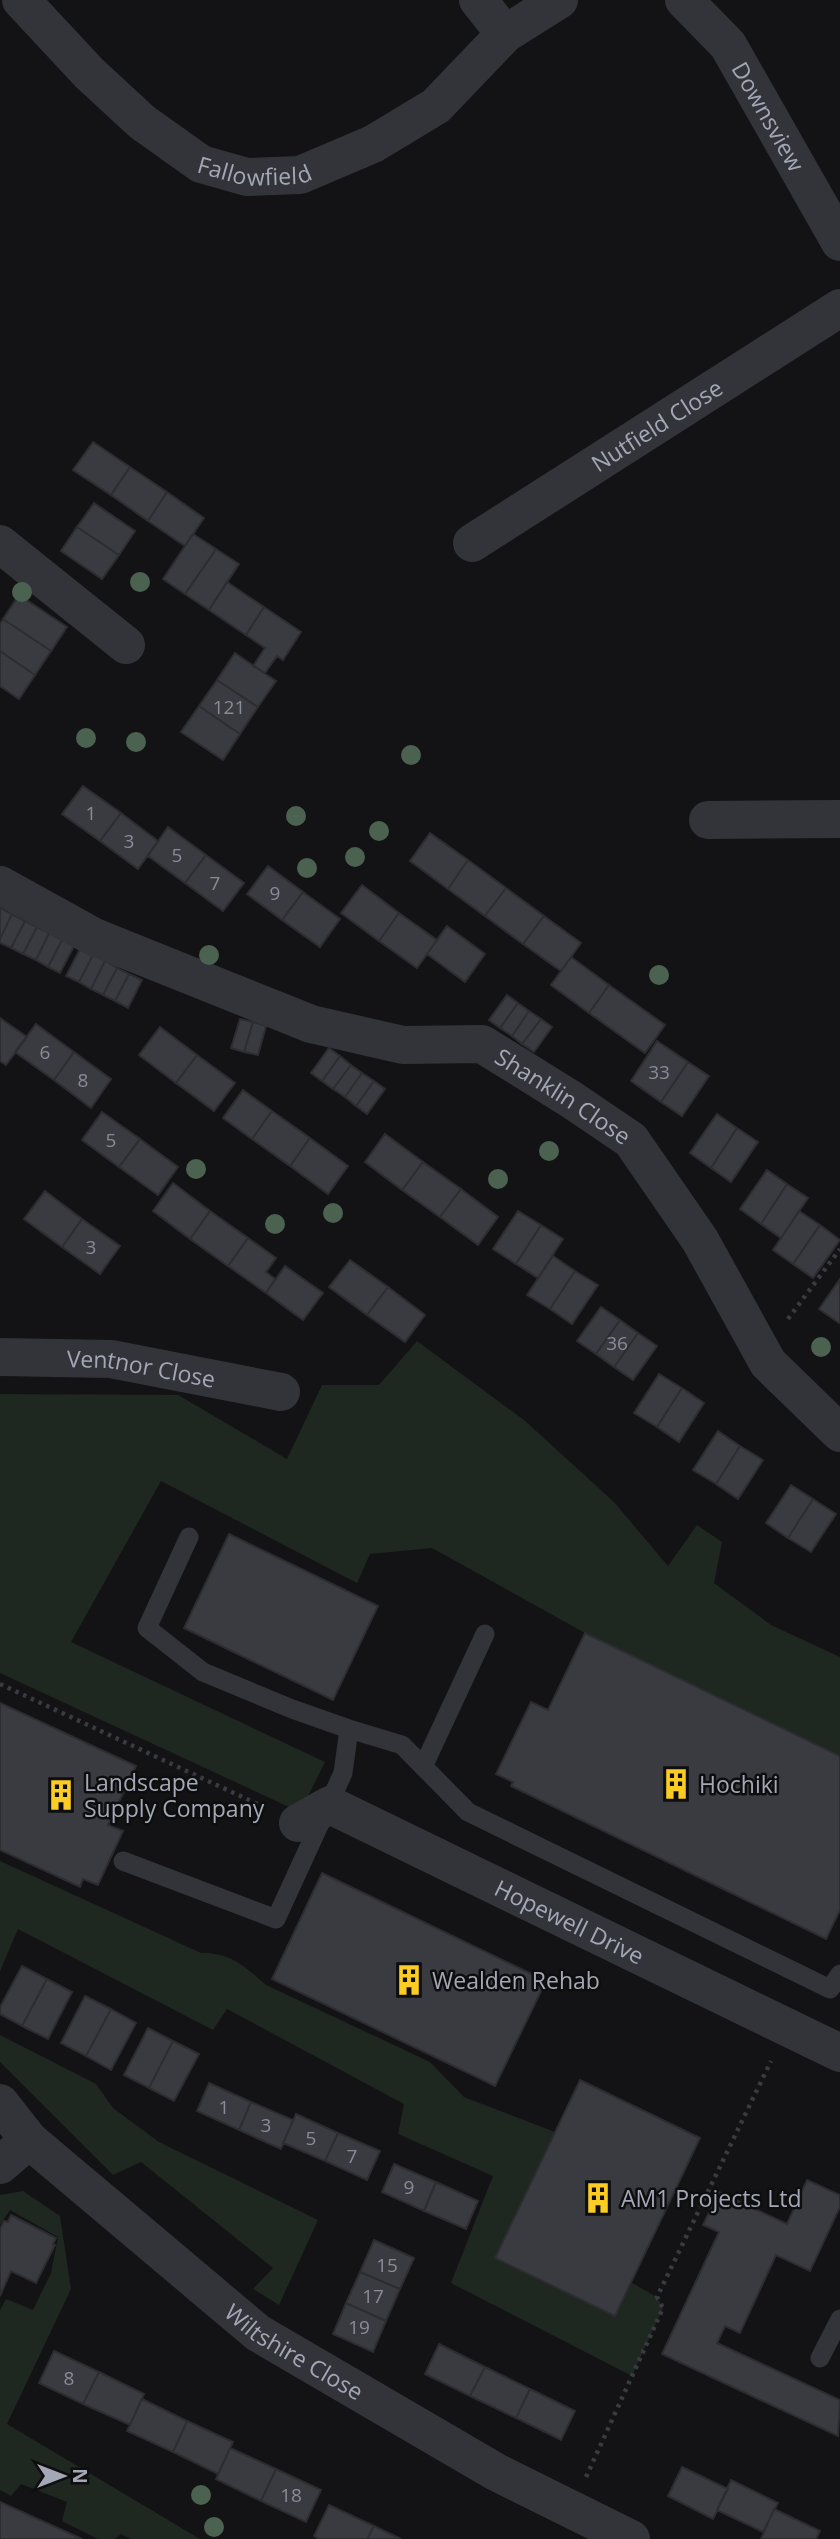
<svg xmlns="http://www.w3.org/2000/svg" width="840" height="2539" viewBox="0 0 840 2539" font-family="'Open Sans',sans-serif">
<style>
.green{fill:#1f2721}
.building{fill:#3a3b40;stroke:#2d2d31;stroke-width:2}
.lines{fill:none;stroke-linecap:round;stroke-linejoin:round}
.path{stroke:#393b41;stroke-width:4.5;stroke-dasharray:3.5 5;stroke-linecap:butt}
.service{stroke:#33343a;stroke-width:19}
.minor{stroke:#33343a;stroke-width:38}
.tree{fill:#4b6250}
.labels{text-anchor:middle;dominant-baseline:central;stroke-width:5;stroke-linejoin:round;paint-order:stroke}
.number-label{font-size:19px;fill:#898c98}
.street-label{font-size:23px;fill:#a3a7b6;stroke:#0e0e0f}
.poi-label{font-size:23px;fill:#a3a7b6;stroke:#0e0e0f;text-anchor:start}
</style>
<rect width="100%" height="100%" fill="#131315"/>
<path class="green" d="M417,1341L524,1420L614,1502L668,1566L697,1525L722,1542L714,1583L771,1625L840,1657V1756L585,1633L432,1548L370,1554L357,1583L161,1481L71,1642L325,1762L300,1812L0,1673V1394L178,1395L287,1459L322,1385H379Z
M0,1861L201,1953C229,1952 245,1966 266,1985L430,2062L464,2097L555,2132L495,2258L615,2316L632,2283L657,2297L663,2308L632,2376L451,2283L493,2176L398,2134L404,2104L227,2009L213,2030L18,1929L0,1971Z
M0,2035L96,2084L113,2108L159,2142L318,2220L279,2305L253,2289L273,2268L141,2162L113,2175L0,2062Z
M23,2191L60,2216L71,2289L7,2424L200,2539H131L121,2534L115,2539H98L62,2521L67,2502L21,2484L11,2496L0,2490V2310L6,2299L33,2310L51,2273L58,2237L10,2210L0,2225V2195Z"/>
<path class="building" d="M93,442L130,467L111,495L73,470Z
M130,467L167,492L148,521L111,495Z
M167,492L204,518L185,546L148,521Z
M94,503L135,531L119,555L77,527Z
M77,527L119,555L102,579L61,551Z
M193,534L216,549L185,594L163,579Z
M216,549L239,564L209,610L185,594Z
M227,582L264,607L246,635L209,610Z
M19,595L67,627L51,651L3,619Z
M264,607L301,632L283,660L277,656L265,673L253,666L265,648L246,635Z
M3,619L51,651L35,675L0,651V624Z
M0,651L35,675L19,699L0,686Z
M235,653L276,681L258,707L217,680Z
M217,680L258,707L240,734L199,706Z
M199,706L240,734L223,760L181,732Z
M83,786L121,813L100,841L62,814Z
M121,813L158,841L138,869L100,841Z
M168,827L206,855L185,883L148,856Z
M430,833L468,860L448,889L410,861Z
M206,855L244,883L223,911L185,883Z
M468,860L506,888L485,916L448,889Z
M268,866L303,892L282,920L247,894Z
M362,885L399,913L379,941L341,913Z
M506,888L544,916L523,944L485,916Z
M303,892L340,919L320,947L282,920Z
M0,908L12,914L0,939Z
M399,913L437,940L417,968L379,941Z
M12,914L25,921L11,948L0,943V939Z
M544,916L581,943L561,971L523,944Z
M25,921L37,927L23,954L11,948Z
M447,926L485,954L465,982L427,954Z
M37,927L49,933L36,960L23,954Z
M49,933L62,940L48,967L36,960Z
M62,940L74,946L60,973L48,967Z
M80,949L93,955L79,982L66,976Z
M93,955L105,961L91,989L79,982Z
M571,957L609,985L589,1013L551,985Z
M105,961L117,968L103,995L91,989Z
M117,968L129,974L115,1001L103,995Z
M129,974L142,980L128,1008L115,1001Z
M609,985L665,1025L645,1053L589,1013Z
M507,995L518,1003L500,1028L489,1020Z
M518,1003L529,1011L512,1036L500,1028Z
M529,1011L541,1019L522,1044L512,1036Z
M0,1018L27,1037L6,1065L0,1061Z
M240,1019L253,1022L244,1052L231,1048Z
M541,1019L552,1027L534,1052L522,1044Z
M253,1022L266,1026L258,1055L244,1052Z
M36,1024L74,1052L54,1080L15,1052Z
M160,1027L197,1055L176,1083L139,1055Z
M657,1041L688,1062L661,1102L631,1081Z
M329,1048L340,1056L322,1081L311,1073Z
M74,1052L111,1079L91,1108L54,1080Z
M197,1055L235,1083L214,1111L176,1083Z
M340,1056L351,1065L333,1089L322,1081Z
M688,1062L709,1076L682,1116L661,1102Z
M351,1065L362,1073L345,1097L333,1089Z
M362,1073L374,1081L356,1106L345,1097Z
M374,1081L385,1089L367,1114L356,1106Z
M243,1090L272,1111L252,1139L223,1118Z
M272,1111L310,1138L290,1166L252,1139Z
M102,1112L140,1139L119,1167L82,1140Z
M717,1114L737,1128L711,1168L690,1153Z
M737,1128L758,1142L731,1182L711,1168Z
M385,1134L423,1162L402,1190L365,1162Z
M310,1138L348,1166L328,1194L290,1166Z
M140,1139L178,1167L158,1195L119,1167Z
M423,1162L461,1189L440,1217L402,1190Z
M767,1170L787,1184L761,1224L740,1209Z
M173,1183L210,1211L190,1239L153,1211Z
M787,1184L808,1198L781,1238L761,1224Z
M461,1189L498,1217L478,1245L440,1217Z
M45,1191L82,1219L62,1247L24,1219Z
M210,1211L248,1238L228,1266L190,1239Z
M518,1211L541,1225L516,1264L493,1249Z
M799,1211L820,1225L793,1264L773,1250Z
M82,1219L120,1246L100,1274L62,1247Z
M541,1225L563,1239L538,1278L516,1264Z
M820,1225L840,1240L813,1278L793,1264Z
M248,1238L276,1258L266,1272L275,1279L266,1293L228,1266Z
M553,1256L575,1271L550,1309L527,1295Z
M350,1260L388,1287L367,1315L329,1287Z
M285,1266L323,1293L303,1320L266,1293Z
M575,1271L598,1285L572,1324L550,1309Z
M840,1279V1322L839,1323L819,1309Z
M388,1287L425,1315L405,1342L367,1315Z
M601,1307L620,1320L596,1354L577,1341Z
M620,1320L638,1333L614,1367L596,1354Z
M638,1333L657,1346L633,1380L614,1367Z
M659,1374L682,1388L657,1427L634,1413Z
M682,1388L704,1403L679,1442L657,1427Z
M718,1431L740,1446L716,1484L693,1470Z
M740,1446L763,1460L738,1499L716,1484Z
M791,1485L813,1499L788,1538L766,1523Z
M813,1499L836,1514L811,1552L788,1538Z
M229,1534L378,1606L333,1700L184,1628Z
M585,1633L840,1756V1910L826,1939L511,1786L513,1782L496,1774L531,1702L548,1710Z
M0,1703L136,1766L108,1825L123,1831L98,1885L83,1879L80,1887L0,1850Z
M322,1873L546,1981L495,2086L272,1979Z
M22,1966L47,1979L22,2026L0,2014V2007Z
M47,1979L72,1992L48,2039L22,2026Z
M85,1996L111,2009L86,2056L61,2043Z
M111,2009L136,2023L111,2070L86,2056Z
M148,2028L173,2041L149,2088L124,2075Z
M173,2041L199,2054L174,2101L149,2088Z
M580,2080L700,2138L615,2316L495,2258Z
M209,2083L251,2102L239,2130L197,2111Z
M251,2102L293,2120L281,2149L239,2130Z
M296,2114L338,2133L325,2161L283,2143Z
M338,2133L380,2151L367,2180L325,2161Z
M394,2164L436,2182L424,2211L382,2192Z
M807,2180L840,2195V2207L810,2271L776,2255L740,2333L725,2326L717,2343L840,2400L838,2436L662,2354L719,2232L703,2225L719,2192L787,2224Z
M436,2182L478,2201L466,2229L424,2211Z
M11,2215L56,2238L53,2244L55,2245L36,2283L11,2271L0,2296V2229L4,2221L8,2222Z
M374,2240L414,2258L400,2289L360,2272Z
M360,2272L400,2289L386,2321L346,2303Z
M346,2303L386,2321L373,2352L333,2334Z
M439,2344L485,2367L470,2396L425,2374Z
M54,2351L99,2372L83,2404L39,2383Z
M485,2367L530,2389L516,2418L470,2396Z
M99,2372L144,2394L130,2425L83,2404Z
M530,2389L575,2411L561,2440L516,2418Z
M142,2399L187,2421L173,2452L127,2431Z
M187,2421L233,2442L218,2474L173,2452Z
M230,2448L276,2469L261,2501L216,2479Z
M682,2467L728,2489L713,2519L668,2496Z
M276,2469L321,2490L306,2522L261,2501Z
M731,2480L778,2503L763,2532L717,2510Z
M0,2502L82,2539H0Z
M329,2505L374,2526L367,2539H319L314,2536Z
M774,2509L820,2531L816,2539H761Z
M374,2526L401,2539H367Z"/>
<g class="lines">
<path class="path" d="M788,1319L840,1249
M0,1684L266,1808
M586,2477L663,2308L657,2297L771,2061"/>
<path class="service" d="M349,1729L402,1745L468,1812L830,1989L840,1974
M423,1767L485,1634
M123,1861L276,1919L343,1773L349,1729L292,1709L203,1672L147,1628L189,1537
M820,2358L840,2319"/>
<g class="minor">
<path id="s1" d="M21,0L89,73L142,122L201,164L247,177L300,175L373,144L436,106L505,34L559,0"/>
<path d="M478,0L505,34"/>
<path id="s2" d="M684,0L728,45L840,242"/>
<path id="s3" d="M472,543L840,308"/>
<path d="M0,544L126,645"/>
<path d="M708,820L840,819"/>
<path id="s4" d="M0,885L94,937L311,1024L403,1045L482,1044L572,1100L631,1140L700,1240L768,1363L840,1433"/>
<path id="s5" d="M0,1357L111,1359L281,1392"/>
<path id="s6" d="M298,1823L330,1805L840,2053"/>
<path id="s7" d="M0,2103L29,2140L258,2333L496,2472L631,2539"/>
<path d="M0,2165L29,2140"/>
</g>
</g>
<g class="tree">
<circle cx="140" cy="582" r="10"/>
<circle cx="22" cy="592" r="10"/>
<circle cx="86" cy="738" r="10"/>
<circle cx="136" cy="742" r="10"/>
<circle cx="411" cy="755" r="10"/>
<circle cx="296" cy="816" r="10"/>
<circle cx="379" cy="831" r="10"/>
<circle cx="355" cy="857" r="10"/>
<circle cx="307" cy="868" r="10"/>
<circle cx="209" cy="955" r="10"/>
<circle cx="659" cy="975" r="10"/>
<circle cx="549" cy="1151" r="10"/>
<circle cx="196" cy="1169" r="10"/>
<circle cx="498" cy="1179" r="10"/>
<circle cx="333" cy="1213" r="10"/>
<circle cx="275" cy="1224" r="10"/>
<circle cx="821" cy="1347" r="10"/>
<circle cx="201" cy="2495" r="10"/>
<circle cx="214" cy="2527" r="10"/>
</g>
<defs>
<symbol id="building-bare" viewBox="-9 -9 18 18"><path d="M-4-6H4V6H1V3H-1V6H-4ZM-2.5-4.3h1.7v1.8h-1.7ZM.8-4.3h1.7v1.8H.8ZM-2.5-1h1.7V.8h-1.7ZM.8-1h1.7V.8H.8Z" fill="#fbcd24" stroke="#0e0e0f" stroke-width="2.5" paint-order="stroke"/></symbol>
</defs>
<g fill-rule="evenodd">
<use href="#building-bare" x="654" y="1762" width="44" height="44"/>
<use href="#building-bare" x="39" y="1773" width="44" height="44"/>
<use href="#building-bare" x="387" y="1958" width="44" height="44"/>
<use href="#building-bare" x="576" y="2176" width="44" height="44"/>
</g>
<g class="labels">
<g class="number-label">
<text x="229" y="707">121</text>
<text x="91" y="813">1</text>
<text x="129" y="841">3</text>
<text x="177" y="855">5</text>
<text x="215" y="883">7</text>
<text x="275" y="893">9</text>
<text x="45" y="1052">6</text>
<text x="659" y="1072">33</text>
<text x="83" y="1080">8</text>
<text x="111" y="1140">5</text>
<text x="91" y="1247">3</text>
<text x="617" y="1343">36</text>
<text x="224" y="2107">1</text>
<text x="266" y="2125">3</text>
<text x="311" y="2138">5</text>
<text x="352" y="2156">7</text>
<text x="409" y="2187">9</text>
<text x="387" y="2265">15</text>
<text x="373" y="2296">17</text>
<text x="359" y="2327">19</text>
<text x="69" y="2378">8</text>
<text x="291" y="2495">18</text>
</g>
<g class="street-label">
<text stroke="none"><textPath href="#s2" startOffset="145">Downsview</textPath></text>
<text stroke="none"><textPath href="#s1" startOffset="299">Fallowfield</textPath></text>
<text stroke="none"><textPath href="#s3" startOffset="219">Nutfield Close</textPath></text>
<text stroke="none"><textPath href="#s4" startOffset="611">Shanklin Close</textPath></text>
<text stroke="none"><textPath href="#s5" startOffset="142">Ventnor Close</textPath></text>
<text stroke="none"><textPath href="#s6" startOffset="303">Hopewell Drive</textPath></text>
<text stroke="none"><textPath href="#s7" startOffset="387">Wiltshire Close</textPath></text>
</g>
<g class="poi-label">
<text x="84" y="1782">Landscape<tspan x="84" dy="26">Supply Company</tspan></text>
<text x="699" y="1784">Hochiki</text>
<text x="432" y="1980">Wealden Rehab</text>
<text x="621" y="2198">AM1 Projects Ltd</text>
</g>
</g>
<g transform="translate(63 2476) rotate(90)" stroke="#0e0e0f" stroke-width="5" paint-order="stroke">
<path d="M0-5L12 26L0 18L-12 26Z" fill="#a3a7b6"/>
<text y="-10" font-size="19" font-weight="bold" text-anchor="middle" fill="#a3a7b6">N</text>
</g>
</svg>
